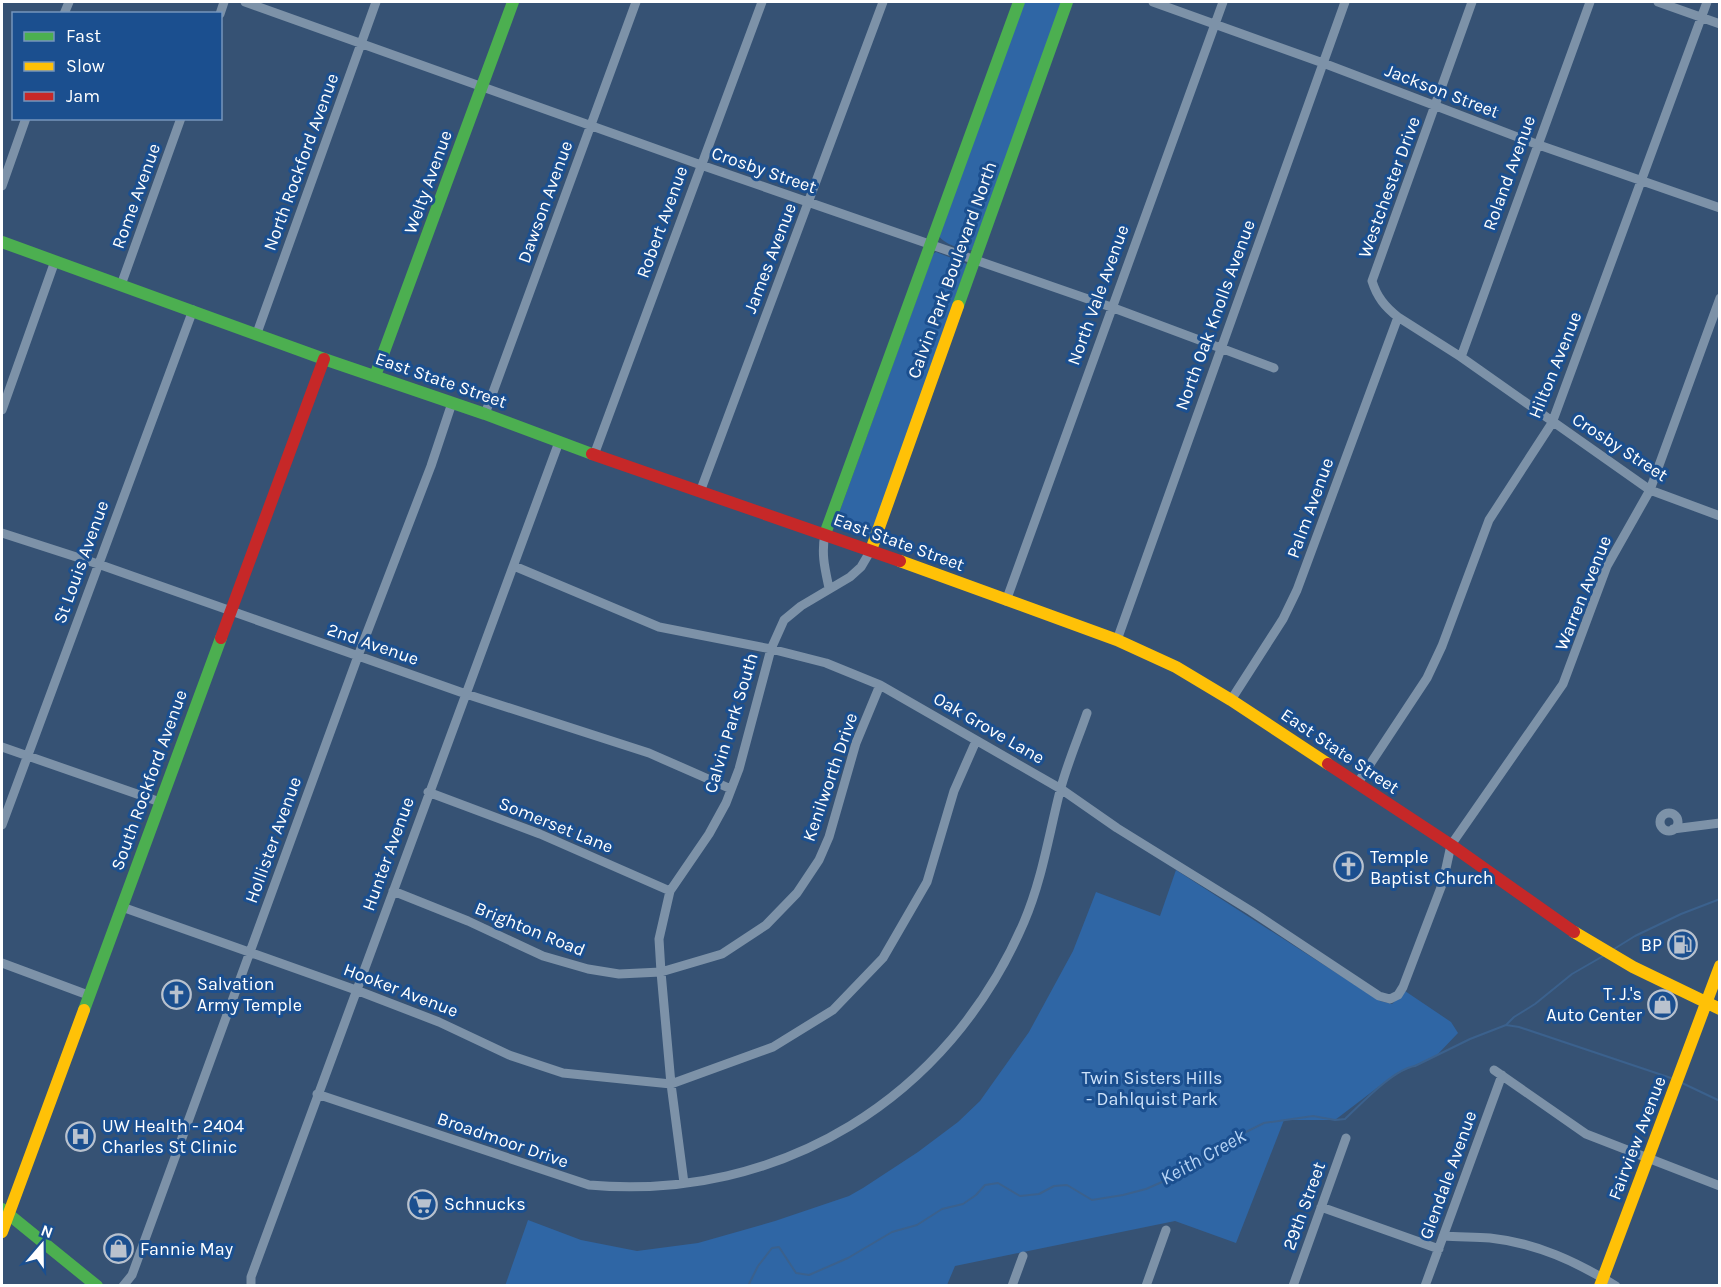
<svg xmlns="http://www.w3.org/2000/svg" width="1721" height="1287" viewBox="0 0 1721 1287" font-family="Karla,sans-serif">
<style>
.green{fill:#2f66a5}
.lines{fill:none;stroke-linecap:round;stroke-linejoin:round}
.stream{stroke:#3b618d;stroke-width:2}
.street{stroke:#7d92a8;stroke-width:9}
.fast{stroke:#4caf50;stroke-width:12}
.slow{stroke:#ffc107;stroke-width:12}
.jam{stroke:#c62828;stroke-width:12}
.labels{text-anchor:middle;dominant-baseline:central;stroke-width:6;stroke-linejoin:round;paint-order:stroke}
.street-label{font-size:18px;fill:#fff;stroke:#1b4f8f}
.poi-label{font-size:18px;fill:#fff;stroke:#1b4f8f;text-anchor:start}
.park-label{font-size:18px;fill:#cfe3fa;stroke:#1b4f8f}
.water-label{font-size:20px;font-style:italic;fill:#b5d3f5;stroke:#1b4f8f}
</style>
<rect width="100%" height="100%" fill="#365274"/>
<path class="green" d="M1024,2H1064L972,250C962,250 944,244 939,236Z
M936,252L967,264L871,535L866,538L838,529L835,524L933,254Z
M1176,870L1380,1001L1392,1004L1405,991L1451,1022L1458,1033L1437,1055L1394,1075L1335,1120H1284L1236,1243L1175,1221L955,1266L947,1285L505,1286L528,1220L581,1240L637,1251L698,1243L775,1221L849,1196L863,1188L918,1152L958,1122L980,1101L1029,1032L1073,951L1096,892L1160,916Z"/>
<g class="lines">
<path class="stream" d="M1614,949L1635,936L1681,914L1720,899
M1506,1025L1519,1027L1674,1079
M1682,1083L1720,1101
M748,1286L758,1266L772,1248L779,1247L796,1273L809,1275L848,1258L892,1232L917,1225L942,1209L963,1204L976,1195L985,1185L998,1183L1020,1196L1039,1194L1054,1186L1067,1185L1092,1200L1123,1195L1146,1189L1178,1175L1238,1136L1264,1123L1313,1116L1335,1120L1345,1119C1362,1103 1394,1069 1415,1066L1470,1039L1506,1025L1514,1017L1535,1004L1572,974L1605,955"/>
<path class="street" d="M245,2L701,165L1111,307L1274,368
M1153,2L1323,63L1536,144L1720,208
M1472,2L1372,281C1377,297 1385,307 1398,317L1461,357L1650,490L1720,516
M1658,2L1720,24
M64,14L69,2
M220,14L224,2
M2,186L26,118
M121,285L181,118
M257,333L376,2
M1461,357L1590,2
M2,410L55,261
M485,414L636,2
M594,455L762,2
M700,492L883,2
M2,533L98,564L466,694L649,753L731,789
M825,534C821,554 825,569 829,588
M514,566L659,627L771,649L826,663L880,685L1061,789L1117,828L1251,911L1379,996L1390,999L1398,995L1403,987L1443,882L1451,845L1563,684L1607,566L1650,490L1720,298
M1006,601L1223,2
M1117,640L1345,2
M1231,700L1283,619L1297,590L1398,317
M2,747L160,802
M1357,784L1427,678L1442,646L1489,520L1552,423L1707,2
M428,792L540,834L670,891
M1660 822a9 9 0 1 1 18 0a9 9 0 1 1-18 0Z
M2,825L193,310
M1673,829L1720,823
M393,891L468,921L543,956L588,969L619,974L661,972L722,954L766,925L797,893L819,860L829,837L856,743L880,685
M122,907L356,990L439,1022L509,1055L563,1073L671,1084L773,1047L833,1010L883,958L927,882L954,791L976,741
M2,963L88,995
M1494,1070L1586,1134L1720,1186
M317,1094L589,1185C780,1202 949,1098 1024,922C1042,880 1049,834 1060,791C1067,764 1078,739 1087,713
M684,1183L671,1084L661,972L659,939L670,891L709,834L726,803L739,769L771,649L784,620L801,606L850,577L861,567L871,550
M1321,1207L1439,1249
M1443,1236C1459,1237 1475,1237 1490,1238C1537,1243 1577,1262 1616,1286
M123,1286L132,1275L358,656L431,466L452,403
M251,1286V1277L559,442
M1012,1286L1023,1256
M1146,1286L1166,1230
M1293,1286L1346,1138
M1425,1286L1502,1075"/>
<path class="fast" d="M2,242L324,359L485,414L592,454
M958,306L1067,2
M375,376L513,2
M825,534L1019,2
M84,1010L221,638
M2,1209L97,1286"/>
<path class="slow" d="M871,550L958,306
M900,561L1117,640L1176,667L1231,700L1328,764
M1574,932L1633,967L1720,1009
M2,1232L84,1010
M1600,1286L1720,966"/>
<path class="jam" d="M592,454L900,561
M221,638L324,359
M1328,764L1451,845L1574,932"/>
</g>
<defs>
<symbol id="church-ring" viewBox="-11 -11 22 22"><circle r="9.5" fill="#1b4f8f" stroke="#b9c2ce" stroke-width="1.5"/><path d="M-1.2-6h2.4v3.5h3.3v2.4h-3.3V6h-2.4V-.1h-3.3v-2.4h3.3Z" fill="#b9c2ce"/></symbol>
<symbol id="fuel-ring" viewBox="-11 -11 22 22"><circle r="9.5" fill="#1b4f8f" stroke="#b9c2ce" stroke-width="1.5"/><path d="M-5.5-6h7V0h2V4h1.3V-2.5L3-4.5l.8-.8L6-3V5H2.5V1h-1V6h-7ZM-4.2-4.7v3.2H.2V-4.7Z" fill="#b9c2ce"/></symbol>
<symbol id="shop-ring" viewBox="-11 -11 22 22"><circle r="9.5" fill="#1b4f8f" stroke="#b9c2ce" stroke-width="1.5"/><path d="M-5-2.5h2.3a2.7 3.5 0 0 1 5.4 0H5L5.5 6h-11ZM-1.5-2.5h3a1.5 2.3 0 0 0-3 0Z" fill="#b9c2ce"/></symbol>
<symbol id="hospital-ring" viewBox="-11 -11 22 22"><circle r="9.5" fill="#1b4f8f" stroke="#b9c2ce" stroke-width="1.5"/><path d="M-5-5h3v3.5h4V-5h3V5h-3V1.5h-4V5h-3Z" fill="#b9c2ce"/></symbol>
<symbol id="supermarket-ring" viewBox="-11 -11 22 22"><circle r="9.5" fill="#1b4f8f" stroke="#b9c2ce" stroke-width="1.5"/><path d="M-6-5.5h2.5l.6 2H6L4.5 2H-2.5L-4.4-4H-6ZM-1.5 3.2a1.3 1.3 0 1 0 .1 0ZM3 3.2a1.3 1.3 0 1 0 .1 0Z" fill="#b9c2ce"/></symbol>
</defs>
<g fill-rule="evenodd">
<use href="#church-ring" x="1332" y="850" width="33" height="33"/>
<use href="#fuel-ring" x="1666" y="928" width="33" height="33"/>
<use href="#church-ring" x="160" y="978" width="33" height="33"/>
<use href="#shop-ring" x="1646" y="988" width="33" height="33"/>
<use href="#hospital-ring" x="64" y="1120" width="33" height="33"/>
<use href="#supermarket-ring" x="406" y="1188" width="33" height="33"/>
<use href="#shop-ring" x="102" y="1232" width="33" height="33"/>
</g>
<g class="labels">
<g class="street-label">
<text transform="translate(1442 91) rotate(21)">Jackson Street</text>
<text transform="translate(301 162) rotate(-70)">North Rockford Avenue</text>
<text transform="translate(764 170) rotate(19)">Crosby Street</text>
<text transform="translate(1509 173) rotate(-70)">Roland Avenue</text>
<text transform="translate(428 182) rotate(-70)">Welty Avenue</text>
<text transform="translate(1389 187) rotate(-70)">Westchester Drive</text>
<text transform="translate(136 196) rotate(-70)">Rome Avenue</text>
<text transform="translate(545 202) rotate(-70)">Dawson Avenue</text>
<text transform="translate(662 222) rotate(-70)">Robert Avenue</text>
<text transform="translate(770 258) rotate(-69)">James Avenue</text>
<text transform="translate(952 270) rotate(-70)">Calvin Park Boulevard North</text>
<text transform="translate(1098 295) rotate(-70)">North Vale Avenue</text>
<text transform="translate(1215 315) rotate(-70)">North Oak Knolls Avenue</text>
<text transform="translate(1555 365) rotate(-68)">Hilton Avenue</text>
<text transform="translate(441 380) rotate(19)">East State Street</text>
<text transform="translate(1620 447) rotate(33)">Crosby Street</text>
<text transform="translate(1310 508) rotate(-70)">Palm Avenue</text>
<text transform="translate(899 542) rotate(20)">East State Street</text>
<text transform="translate(81 562) rotate(-70)">St Louis Avenue</text>
<text transform="translate(1583 593) rotate(-68)">Warren Avenue</text>
<text transform="translate(373 644) rotate(19)">2nd Avenue</text>
<text transform="translate(731 723) rotate(-73)">Calvin Park South</text>
<text transform="translate(989 728) rotate(30)">Oak Grove Lane</text>
<text transform="translate(1340 751) rotate(34)">East State Street</text>
<text transform="translate(830 777) rotate(-71)">Kenilworth Drive</text>
<text transform="translate(149 780) rotate(-70)">South Rockford Avenue</text>
<text transform="translate(556 825) rotate(22)">Somerset Lane</text>
<text transform="translate(273 840) rotate(-70)">Hollister Avenue</text>
<text transform="translate(388 854) rotate(-70)">Hunter Avenue</text>
<text transform="translate(530 929) rotate(22)">Brighton Road</text>
<text transform="translate(401 990) rotate(21)">Hooker Avenue</text>
<text transform="translate(1637 1138) rotate(-69)">Fairview Avenue</text>
<text transform="translate(503 1140) rotate(19)">Broadmoor Drive</text>
<text transform="translate(1448 1175) rotate(-70)">Glendale Avenue</text>
<text transform="translate(1304 1206) rotate(-70)">29th Street</text>
</g>
<g class="poi-label">
<text x="1370" y="857">Temple<tspan x="1370" dy="21">Baptist Church</tspan></text>
<text x="1662" y="945" text-anchor="end">BP</text>
<text x="197" y="984">Salvation<tspan x="197" dy="21">Army Temple</tspan></text>
<text x="1642" y="994" text-anchor="end">T. J.'s<tspan x="1642" dy="21">Auto Center</tspan></text>
<text x="102" y="1126">UW Health - 2404<tspan x="102" dy="21">Charles St Clinic</tspan></text>
<text x="444" y="1204">Schnucks</text>
<text x="140" y="1249">Fannie May</text>
</g>
<g class="park-label">
<text x="1152" y="1078">Twin Sisters Hills<tspan x="1152" dy="21">- Dahlquist Park</tspan></text>
</g>
<g class="water-label">
<text transform="translate(1203 1157) rotate(-29)">Keith Creek</text>
</g>
</g>
<rect width="1721" height="1287" fill="none" stroke="#ffffff" stroke-width="6"/>
<rect x="12" y="12" width="210" height="108" fill="#1b4f8f" stroke="#7695bc" stroke-width="1.5"/>
<rect x="24" y="32" width="30" height="9" fill="#4caf50" stroke="#7695bc" stroke-width="1.5"/>
<text x="66" y="42" font-size="18" fill="#ffffff">Fast</text>
<rect x="24" y="62" width="30" height="9" fill="#ffc107" stroke="#7695bc" stroke-width="1.5"/>
<text x="66" y="72" font-size="18" fill="#ffffff">Slow</text>
<rect x="24" y="92" width="30" height="9" fill="#c62828" stroke="#7695bc" stroke-width="1.5"/>
<text x="66" y="102" font-size="18" fill="#ffffff">Jam</text>
<g transform="translate(42 1245) rotate(20)" stroke="#1b4f8f" stroke-width="4.5" paint-order="stroke">
<path d="M0-4.5L10 22L0 15L-10 22Z" fill="#ffffff"/>
<text y="-9" font-size="16" font-weight="bold" text-anchor="middle" fill="#ffffff">N</text>
</g>
</svg>
